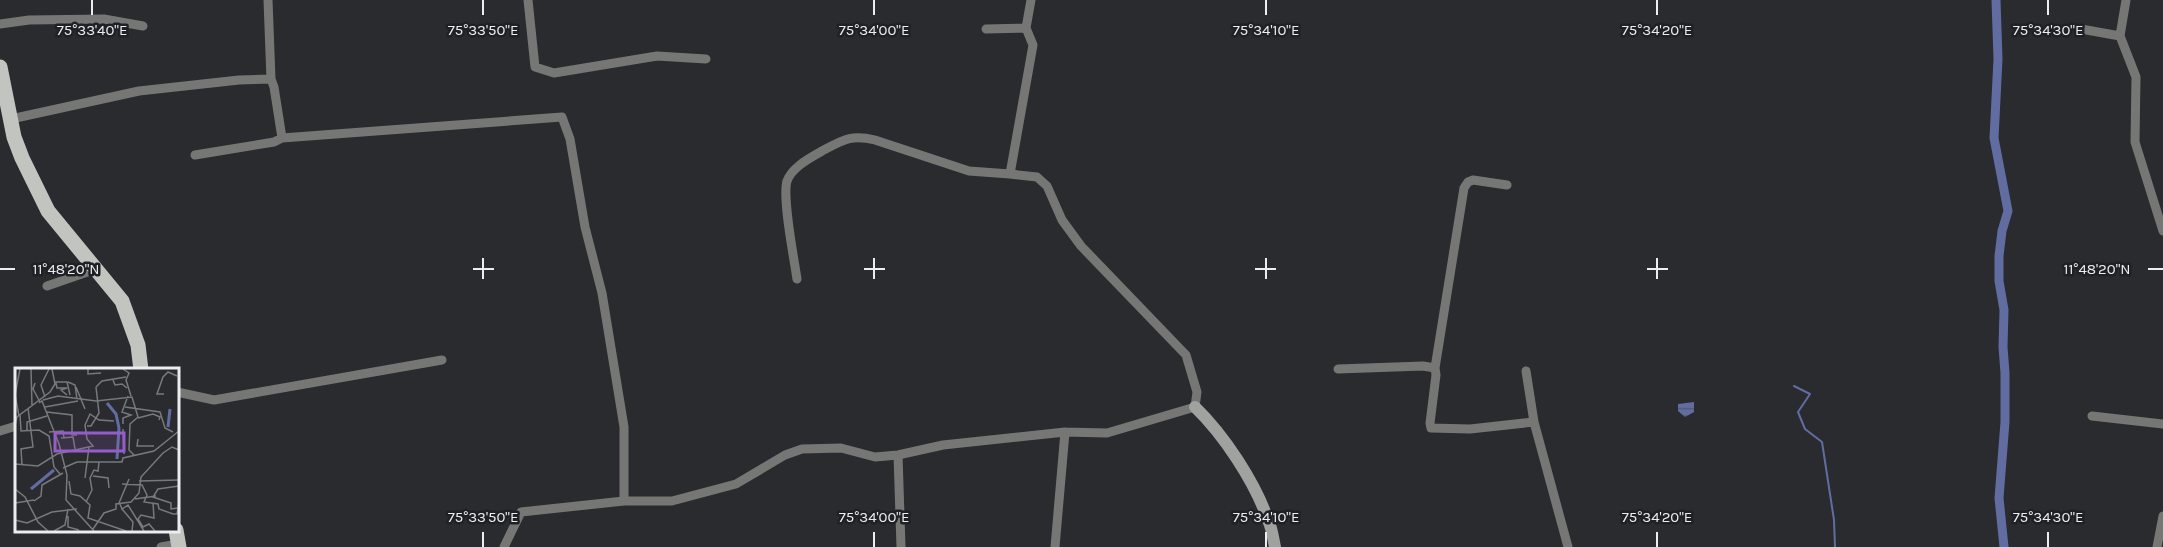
<svg xmlns="http://www.w3.org/2000/svg" width="2163" height="547" viewBox="0 0 2163 547" font-family="Karla,sans-serif">
<style>
.water{fill:url(#water-rules)}
.lines{fill:none;stroke-linecap:round;stroke-linejoin:round}
.stream{stroke:#616da1;stroke-width:2}
.canal{stroke:#616da1;stroke-width:9}
.street{stroke:#767775;stroke-width:9}
.secondary{stroke:#a0a29f;stroke-width:12}
.primary{stroke:#c1c4bf;stroke-width:15}
.ticks{fill:none;stroke:#ecedf0;stroke-width:2}
.inset-river{fill:none;stroke:#616da1;stroke-width:3}
.inset-road{fill:none;stroke:#78797c;stroke-width:1.5}
.view{fill:#975ccb;fill-opacity:0.15;stroke:#975ccb;stroke-width:3}
.inset-edge{fill:none;stroke:#ecedf0;stroke-width:3}
.ticks-label{font-size:15px;text-anchor:middle;fill:#ecedf0;stroke:#202126;stroke-width:5;stroke-linejoin:round;paint-order:stroke}
</style>
<defs>
<pattern id="water-rules" width="6" height="5" patternUnits="userSpaceOnUse" patternTransform="scale(1.5)"><rect width="6" height="5" fill="#616da1"/><path d="M0 2.5h6" fill="none" stroke="#545a74"/></pattern>
</defs>
<rect width="100%" height="100%" fill="#2a2b2f"/>
<path class="water" d="M1694,402V412L1685,417L1678,411V404Z"/>
<g class="lines">
<path class="stream" d="M1794,386L1810,394L1798,412L1805,429L1822,442L1834,520L1835,547"/>
<path class="canal" d="M1996,0L1998,59L1994,138L2008,211L2002,231L1999,256V281L2004,310L2003,347L2005,373V422L1999,498L2004,547"/>
<path class="street" d="M268,0L271,79L274,87L282,138
M528,0L535,67L554,73L657,56L706,59
M2126,0L2120,36L2136,77L2135,142L2163,231
M0,24L29,20L104,19L143,26
M986,29L1026,28
M2081,29L2120,36
M11,119L139,91L239,80L271,79
M195,155L274,142L282,138L562,117L570,139L585,227L602,293L624,427V501
M1507,185L1473,180L1468,182L1464,188L1435,368L1436,375L1430,423L1431,428L1470,429L1534,422
M797,279C794,258 782,198 787,181C792,167 810,158 822,151C843,140 851,134 875,140L969,171L1010,174
M47,286L96,269
M1338,369L1423,366L1435,368
M1526,371L1534,422L1568,547
M177,392L214,400L442,360
M2092,416L2163,424
M0,431L16,426
M898,455L901,547
M161,547L178,544
M504,547L521,512L624,501H672L736,484L785,455L802,449L841,448L875,457L898,455L943,445L1065,432L1107,433L1195,407L1197,392L1186,355L1081,246L1062,220L1047,186L1037,177L1010,174L1033,45L1026,28L1031,0
M1055,547L1065,432
M2157,547L2163,516"/>
<path class="secondary" d="M1195,407C1224,435 1255,482 1268,520C1272,528 1273,538 1275,547"/>
<path class="primary" d="M0,67L14,137L22,158L48,211L122,301L138,345L141,370
M176,530L179,547"/>
</g>
<path class="ticks" d="M92,0V15M483,0V15M874,0V15M1266,0V15M1657,0V15M2048,0V15M483,258V279M874,258V279M1266,258V279M1657,258V279M0,269H15M473,269H494M864,269H885M1255,269H1276M1647,269H1668M2148,269H2163M483,532V547M874,532V547M1266,532V547M1657,532V547M2048,532V547"/>
<g transform="translate(15 368)">
<rect width="164" height="164" fill="#2a2b2f"/>
<path class="inset-river" d="M92,35L101,46L104,60L102,91M153,59L155,41M16,121L39,102"/>
<path class="inset-road" d="M16,1L17,38M73,1V6L86,5M108,1L114,5L111,12L116,28M98,12L100,17L107,16L112,20M40,14H52L55,27M53,14L60,17L62,31M20,15L18,21L25,34M41,15L42,20H52L46,22L52,27M61,19L70,41M81,19L87,13L111,9M149,26H142L148,9L153,4L162,8M30,29L26,17L34,1M28,32L43,28L81,33L117,29L123,49L115,56L114,82L120,88M24,35L27,33L44,76L52,107L51,132L79,163M30,39L63,33M110,39L145,44L150,60L158,64M32,44L57,47V67H62M5,47L6,63L24,62L34,68L39,99L45,106M4,48L0,27L5,1M123,50L138,46L145,49L144,52M108,56V50L116,47L107,44L113,28M0,57L2,49L35,24L40,16L37,1M72,58H76L84,45L81,19M108,61L109,86M12,63V54L32,48M34,64L48,63L49,70M46,70L58,69L60,81M123,71L122,78H139M0,96L23,98L42,86L78,78L72,71L70,57L75,46L84,52L99,53M7,97L6,81L18,79L13,40M48,100L62,94H107L108,90L139,83L164,63M78,108L93,110L94,120M70,110L74,79M54,113L56,126L65,128L75,137L73,150L111,163M124,113L164,112M107,116L127,117L132,127L129,134L143,136L144,141L158,146H162L164,134M0,121L10,129L23,154L33,163M120,131L141,128M19,133L26,128L27,117L48,105M71,134L77,122L75,110L79,102L83,103L84,94M0,135L19,132M104,135L114,111M138,135L139,150L126,147L123,151L128,159L134,156L140,163M105,136L107,141L113,137L129,163M163,140L156,141V135L138,129L143,121L164,118M107,141L118,154L117,163M53,148V159L64,162M0,152L12,155L37,144L62,141M78,161L89,145L101,141V136L116,134L124,125L126,109L148,85L157,79L164,82M39,163L50,157L53,141"/>
<path class="view" d="M40,65H109V83H40Z"/>
<rect width="164" height="164" class="inset-edge"/>
</g>
<g class="ticks-label">
<text x="92" y="35">75°33'40"E</text>
<text x="483" y="35">75°33'50"E</text>
<text x="874" y="35">75°34'00"E</text>
<text x="1266" y="35">75°34'10"E</text>
<text x="1657" y="35">75°34'20"E</text>
<text x="2048" y="35">75°34'30"E</text>
<text x="66" y="274">11°48'20"N</text>
<text x="2097" y="274">11°48'20"N</text>
<text x="483" y="522">75°33'50"E</text>
<text x="874" y="522">75°34'00"E</text>
<text x="1266" y="522">75°34'10"E</text>
<text x="1657" y="522">75°34'20"E</text>
<text x="2048" y="522">75°34'30"E</text>
</g>
</svg>
